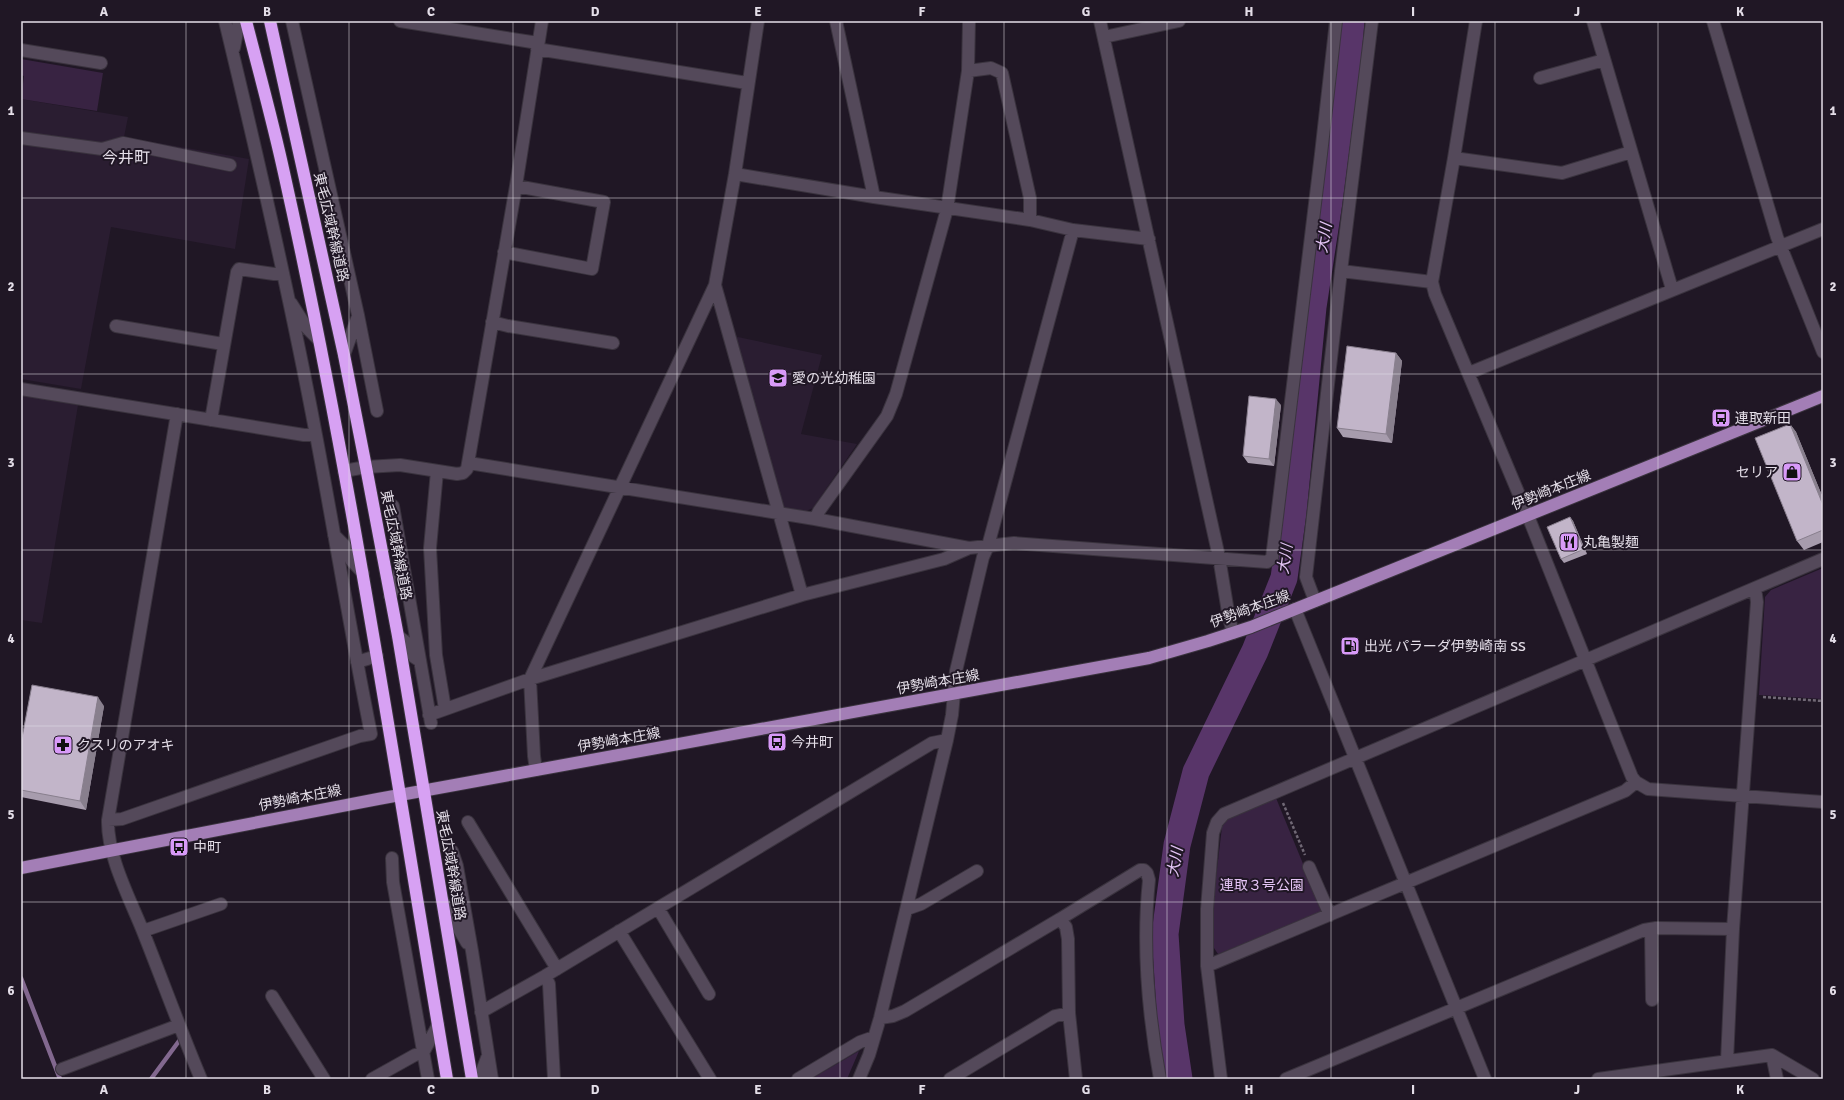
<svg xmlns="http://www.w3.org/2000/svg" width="1844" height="1100" viewBox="0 0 1844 1100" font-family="Signika,'Noto Sans JP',sans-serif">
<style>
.built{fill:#2a1d31}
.green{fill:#382342}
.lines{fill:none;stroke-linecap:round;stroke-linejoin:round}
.stream{stroke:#82688f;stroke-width:4.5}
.river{stroke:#583569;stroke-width:27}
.minor-casing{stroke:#3a333e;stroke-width:14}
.major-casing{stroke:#3a333e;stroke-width:14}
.highway-casing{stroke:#3a333e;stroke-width:14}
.path{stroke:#706875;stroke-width:2.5;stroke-dasharray:3 2;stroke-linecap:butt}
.minor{stroke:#54495a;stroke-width:12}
.major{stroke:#a37eb6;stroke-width:12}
.highway{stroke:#d7a1f3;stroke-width:12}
.wall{fill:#a79cad}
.shaded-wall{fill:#887f8d}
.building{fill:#c2b5c9;stroke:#887f8d}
.grid{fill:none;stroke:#e4dee8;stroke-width:1;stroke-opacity:0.55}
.labels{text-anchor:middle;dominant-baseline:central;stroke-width:4;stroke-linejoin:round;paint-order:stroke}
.street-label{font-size:14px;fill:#e4dee8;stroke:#201725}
.poi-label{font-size:14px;fill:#e4dee8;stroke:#201725;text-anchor:start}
.park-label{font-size:14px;fill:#e4c4f5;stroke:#201725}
.water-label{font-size:15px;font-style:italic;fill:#e6c7f8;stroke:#201725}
.quarter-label{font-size:16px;fill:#e4dee8;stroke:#201725}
.neatline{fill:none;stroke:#e4dee8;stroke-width:1.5}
.grid-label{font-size:13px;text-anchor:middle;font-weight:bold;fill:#e4dee8}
</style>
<rect width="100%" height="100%" fill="#201725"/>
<path class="built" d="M21,99L128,117L124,137L249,159L235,249L111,227L81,389L21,379Z
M733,336L822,355L801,434L857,444L813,508L806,511L783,508Z
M21,395L78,405L42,623L21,620Z"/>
<path class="green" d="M21,59L103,73L97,111L21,99L24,76L21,75Z
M1823,568V699L1759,695L1765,597L1771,590Z
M1276,798L1322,910V912L1218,954L1214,948V894L1222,827L1227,818Z
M859,1051L847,1079H811Z"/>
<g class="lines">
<path class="stream" d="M21,978L60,1079
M151,1079L179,1041"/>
<path class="river" d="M1179,1079L1171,1025L1165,934L1177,845L1196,772L1255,651L1284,578L1293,513L1313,307L1329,202L1348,57L1351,21"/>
<defs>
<path id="minor" d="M292,21L358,315L377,411
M400,21L538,43
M836,21L874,197L1030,220L1073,230L1149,239
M1100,21L1219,557L1229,618L1233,633
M1372,21L1341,271L1432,282
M1476,21L1454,158L1432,282L1435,294L1528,516L1632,777L1636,782L1648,789L1823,802
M1593,21L1672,289
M1713,21L1777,237L1823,352
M1104,37L1179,21
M234,48L239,21
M537,49L747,83
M21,50L101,63
M968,71L991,68L1002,73L1030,198V220
M1540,78L1604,60
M21,138L102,149L123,143L230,165
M1454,158L1562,173L1631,152
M735,174L874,197
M504,252L592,269L604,202L516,186
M715,285L802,595
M291,303L307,328L318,339
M492,322L508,326L613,343
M116,326L223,344
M344,355L358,316
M1469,373L1823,229
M21,389L304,435H316
M177,414L108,820C107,855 129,897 142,929C162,979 180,1029 201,1079
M211,420L237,272L239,269L274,274L283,273
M469,463L815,519L969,548
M344,471L366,467L400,465L457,474L463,473L467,469L516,186L542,21
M437,471L430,548L436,655L445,709
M393,506L431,723
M815,519L819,511L887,416L896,394L947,209L968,71L969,21
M334,535L345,546L351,560L363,573
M390,596L397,584L402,560
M1315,601L1306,577L1341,271
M1295,609L1485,1079
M398,636L407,643L414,657L420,661
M357,662L377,656
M429,715L530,679L802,595L944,559L969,548L1014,543L1267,562L1272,558L1321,154L1336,21
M536,770L534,756L530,679L715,285L735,174L758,21
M108,820L122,819L360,736L371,734C351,635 335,535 316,435C290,296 258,158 225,21
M468,822L557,969
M452,851L457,866L472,951L492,1079
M392,858L393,882L428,1079
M1309,867L1330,915
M442,900L467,943
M658,908L709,994
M907,909L921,904L977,871
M1060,919L1140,870H1144L1147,873L1149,880C1142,947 1148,1013 1160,1079
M1651,929L1652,1000
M143,931L221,904
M619,931L710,1079
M1207,966L1625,791L1636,782
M545,976L549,984L554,1079
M272,996L324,1079
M481,1012L545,976L932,743L947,740
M880,1018L893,1016L905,1011L1060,919L1066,927L1068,939L1069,1013L1076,1079
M1772,1055L1777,1079
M1727,1061L1733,929L1757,602L1755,588
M62,1069L179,1025
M372,1079L415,1055L423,1053L438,1025
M479,1079L487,1058
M798,1079L860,1042L874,1037
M859,1079L869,1055L880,1018L947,740L952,715L956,671L983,557L988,546L1073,230
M950,1079L1055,1016L1069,1013
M1221,1079L1207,966V909L1213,833L1217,822L1224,814L1823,559
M1286,1079L1644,930L1656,928L1733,929
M1598,1079L1772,1055L1813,1079"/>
<path id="major" d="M21,868L378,799L1149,658L1208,641L1251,627L1823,396"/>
<path id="highway" d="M246,21C259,72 273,122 284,173C351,473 396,777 447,1079
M270,21L344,355L366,467L398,636L472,1079"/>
</defs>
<use href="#minor" class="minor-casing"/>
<use href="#major" class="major-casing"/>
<use href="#highway" class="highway-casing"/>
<path class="path" d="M1763,697L1823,701
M1283,803L1305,855"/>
<use href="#minor" class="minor"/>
<use href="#major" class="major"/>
<use href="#highway" class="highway"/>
</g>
<path class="wall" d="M1396,353L1402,361L1392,443L1343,437L1337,428Z
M1281,405L1274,466L1248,463L1243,456Z
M1790,424L1796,432L1823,498V542L1804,550L1797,541Z
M1570,517L1573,521L1587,554L1564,563L1561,559Z
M104,706L86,810L21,797V735L22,737Z"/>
<path class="shaded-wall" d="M1396,353L1402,361L1392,443L1386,434Z
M1276,399L1281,405L1274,466L1269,459Z
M1790,424L1796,432L1823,498V505Z
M1570,517L1573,521L1587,554L1584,549Z
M98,697L104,706L86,810L80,801Z"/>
<path class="building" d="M1347,346L1396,353L1386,434L1337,428Z
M1249,396L1276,399L1269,459L1243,456Z
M1790,424L1823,505V530L1797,541L1755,438Z
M1570,517L1584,549L1561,559L1547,527Z
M32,685L98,697L80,801L21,790V743Z"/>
<path class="grid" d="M186,21V1079M349,21V1079M513,21V1079M677,21V1079M840,21V1079M1004,21V1079M1167,21V1079M1331,21V1079M1495,21V1079M1658,21V1079M21,198H1823M21,374H1823M21,550H1823M21,726H1823M21,902H1823"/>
<defs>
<symbol id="school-square" viewBox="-11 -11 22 22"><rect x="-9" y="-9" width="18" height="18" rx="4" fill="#d89af8" stroke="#201725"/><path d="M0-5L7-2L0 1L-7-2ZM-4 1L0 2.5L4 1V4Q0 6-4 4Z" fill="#111"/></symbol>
<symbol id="bus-square" viewBox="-11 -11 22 22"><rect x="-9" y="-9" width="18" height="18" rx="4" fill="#d89af8" stroke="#201725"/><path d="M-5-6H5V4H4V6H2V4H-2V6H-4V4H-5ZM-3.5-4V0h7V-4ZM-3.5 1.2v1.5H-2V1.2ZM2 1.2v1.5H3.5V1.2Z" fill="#111"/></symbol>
<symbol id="shop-square" viewBox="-11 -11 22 22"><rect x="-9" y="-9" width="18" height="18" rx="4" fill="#d89af8" stroke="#201725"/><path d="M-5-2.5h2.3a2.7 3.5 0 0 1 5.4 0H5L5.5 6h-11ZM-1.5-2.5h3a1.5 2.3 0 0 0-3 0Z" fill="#111"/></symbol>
<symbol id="restaurant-square" viewBox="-11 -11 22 22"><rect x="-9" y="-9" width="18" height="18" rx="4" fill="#d89af8" stroke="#201725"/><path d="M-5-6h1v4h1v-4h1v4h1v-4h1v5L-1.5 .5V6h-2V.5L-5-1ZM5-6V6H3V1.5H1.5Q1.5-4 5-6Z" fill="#111"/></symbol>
<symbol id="fuel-square" viewBox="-11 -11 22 22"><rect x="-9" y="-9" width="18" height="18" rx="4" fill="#d89af8" stroke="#201725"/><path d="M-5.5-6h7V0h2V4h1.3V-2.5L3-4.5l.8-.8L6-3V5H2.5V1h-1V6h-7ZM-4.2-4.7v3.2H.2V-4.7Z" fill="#111"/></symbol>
<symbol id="pharmacy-square" viewBox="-11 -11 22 22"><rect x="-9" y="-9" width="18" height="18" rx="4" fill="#d89af8" stroke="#201725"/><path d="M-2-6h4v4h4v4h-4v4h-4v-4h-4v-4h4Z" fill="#111"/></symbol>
</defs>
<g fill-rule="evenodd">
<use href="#school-square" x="767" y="367" width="22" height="22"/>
<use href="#bus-square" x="1710" y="407" width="22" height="22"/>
<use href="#shop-square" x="1781" y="461" width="22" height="22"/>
<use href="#restaurant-square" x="1558" y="531" width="22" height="22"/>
<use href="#fuel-square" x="1339" y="635" width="22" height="22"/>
<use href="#bus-square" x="766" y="731" width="22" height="22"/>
<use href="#pharmacy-square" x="52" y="734" width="22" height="22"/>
<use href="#bus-square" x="168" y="836" width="22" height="22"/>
</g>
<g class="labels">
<g class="street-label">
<text transform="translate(331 227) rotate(77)">東毛広域幹線道路</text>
<text transform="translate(1551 490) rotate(-22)">伊勢崎本庄線</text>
<text transform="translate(396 545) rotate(79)">東毛広域幹線道路</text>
<text transform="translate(1250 609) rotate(-20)">伊勢崎本庄線</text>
<text transform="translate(938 682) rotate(-10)">伊勢崎本庄線</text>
<text transform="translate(619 740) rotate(-10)">伊勢崎本庄線</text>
<text transform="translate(300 798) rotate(-11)">伊勢崎本庄線</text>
<text transform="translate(451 865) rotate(80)">東毛広域幹線道路</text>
</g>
<g class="poi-label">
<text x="792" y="378">愛の光幼稚園</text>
<text x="1735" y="418">連取新田</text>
<text x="1778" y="472" text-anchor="end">セリア</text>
<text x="1583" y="542">丸亀製麺</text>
<text x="1364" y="646">出光 パラーダ伊勢崎南 SS</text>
<text x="791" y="742">今井町</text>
<text x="77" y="745">クスリのアオキ</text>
<text x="193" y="847">中町</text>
</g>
<g class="park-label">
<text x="1262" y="885">連取３号公園</text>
</g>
<g class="water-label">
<text transform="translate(1324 238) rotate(-81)">大川</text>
<text transform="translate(1285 559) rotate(-82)">大川</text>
<text transform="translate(1175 862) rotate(-81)">大川</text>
</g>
<g class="quarter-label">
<text x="126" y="158">今井町</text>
</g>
</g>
<rect width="1844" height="1100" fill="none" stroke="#201725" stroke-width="44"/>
<rect x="22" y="22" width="1800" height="1056" class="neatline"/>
<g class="grid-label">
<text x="104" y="16">A</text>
<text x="267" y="16">B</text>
<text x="431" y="16">C</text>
<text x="595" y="16">D</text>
<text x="758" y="16">E</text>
<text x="922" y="16">F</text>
<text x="1086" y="16">G</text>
<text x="1249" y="16">H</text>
<text x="1413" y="16">I</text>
<text x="1577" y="16">J</text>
<text x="1740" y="16">K</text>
<text x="11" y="115">1</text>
<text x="1833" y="115">1</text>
<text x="11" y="291">2</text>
<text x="1833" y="291">2</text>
<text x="11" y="467">3</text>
<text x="1833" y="467">3</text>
<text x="11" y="643">4</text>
<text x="1833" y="643">4</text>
<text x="11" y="819">5</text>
<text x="1833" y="819">5</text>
<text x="11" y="995">6</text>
<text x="1833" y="995">6</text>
<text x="104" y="1094">A</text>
<text x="267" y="1094">B</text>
<text x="431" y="1094">C</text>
<text x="595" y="1094">D</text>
<text x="758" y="1094">E</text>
<text x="922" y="1094">F</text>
<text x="1086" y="1094">G</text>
<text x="1249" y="1094">H</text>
<text x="1413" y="1094">I</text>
<text x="1577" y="1094">J</text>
<text x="1740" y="1094">K</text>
</g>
</svg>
